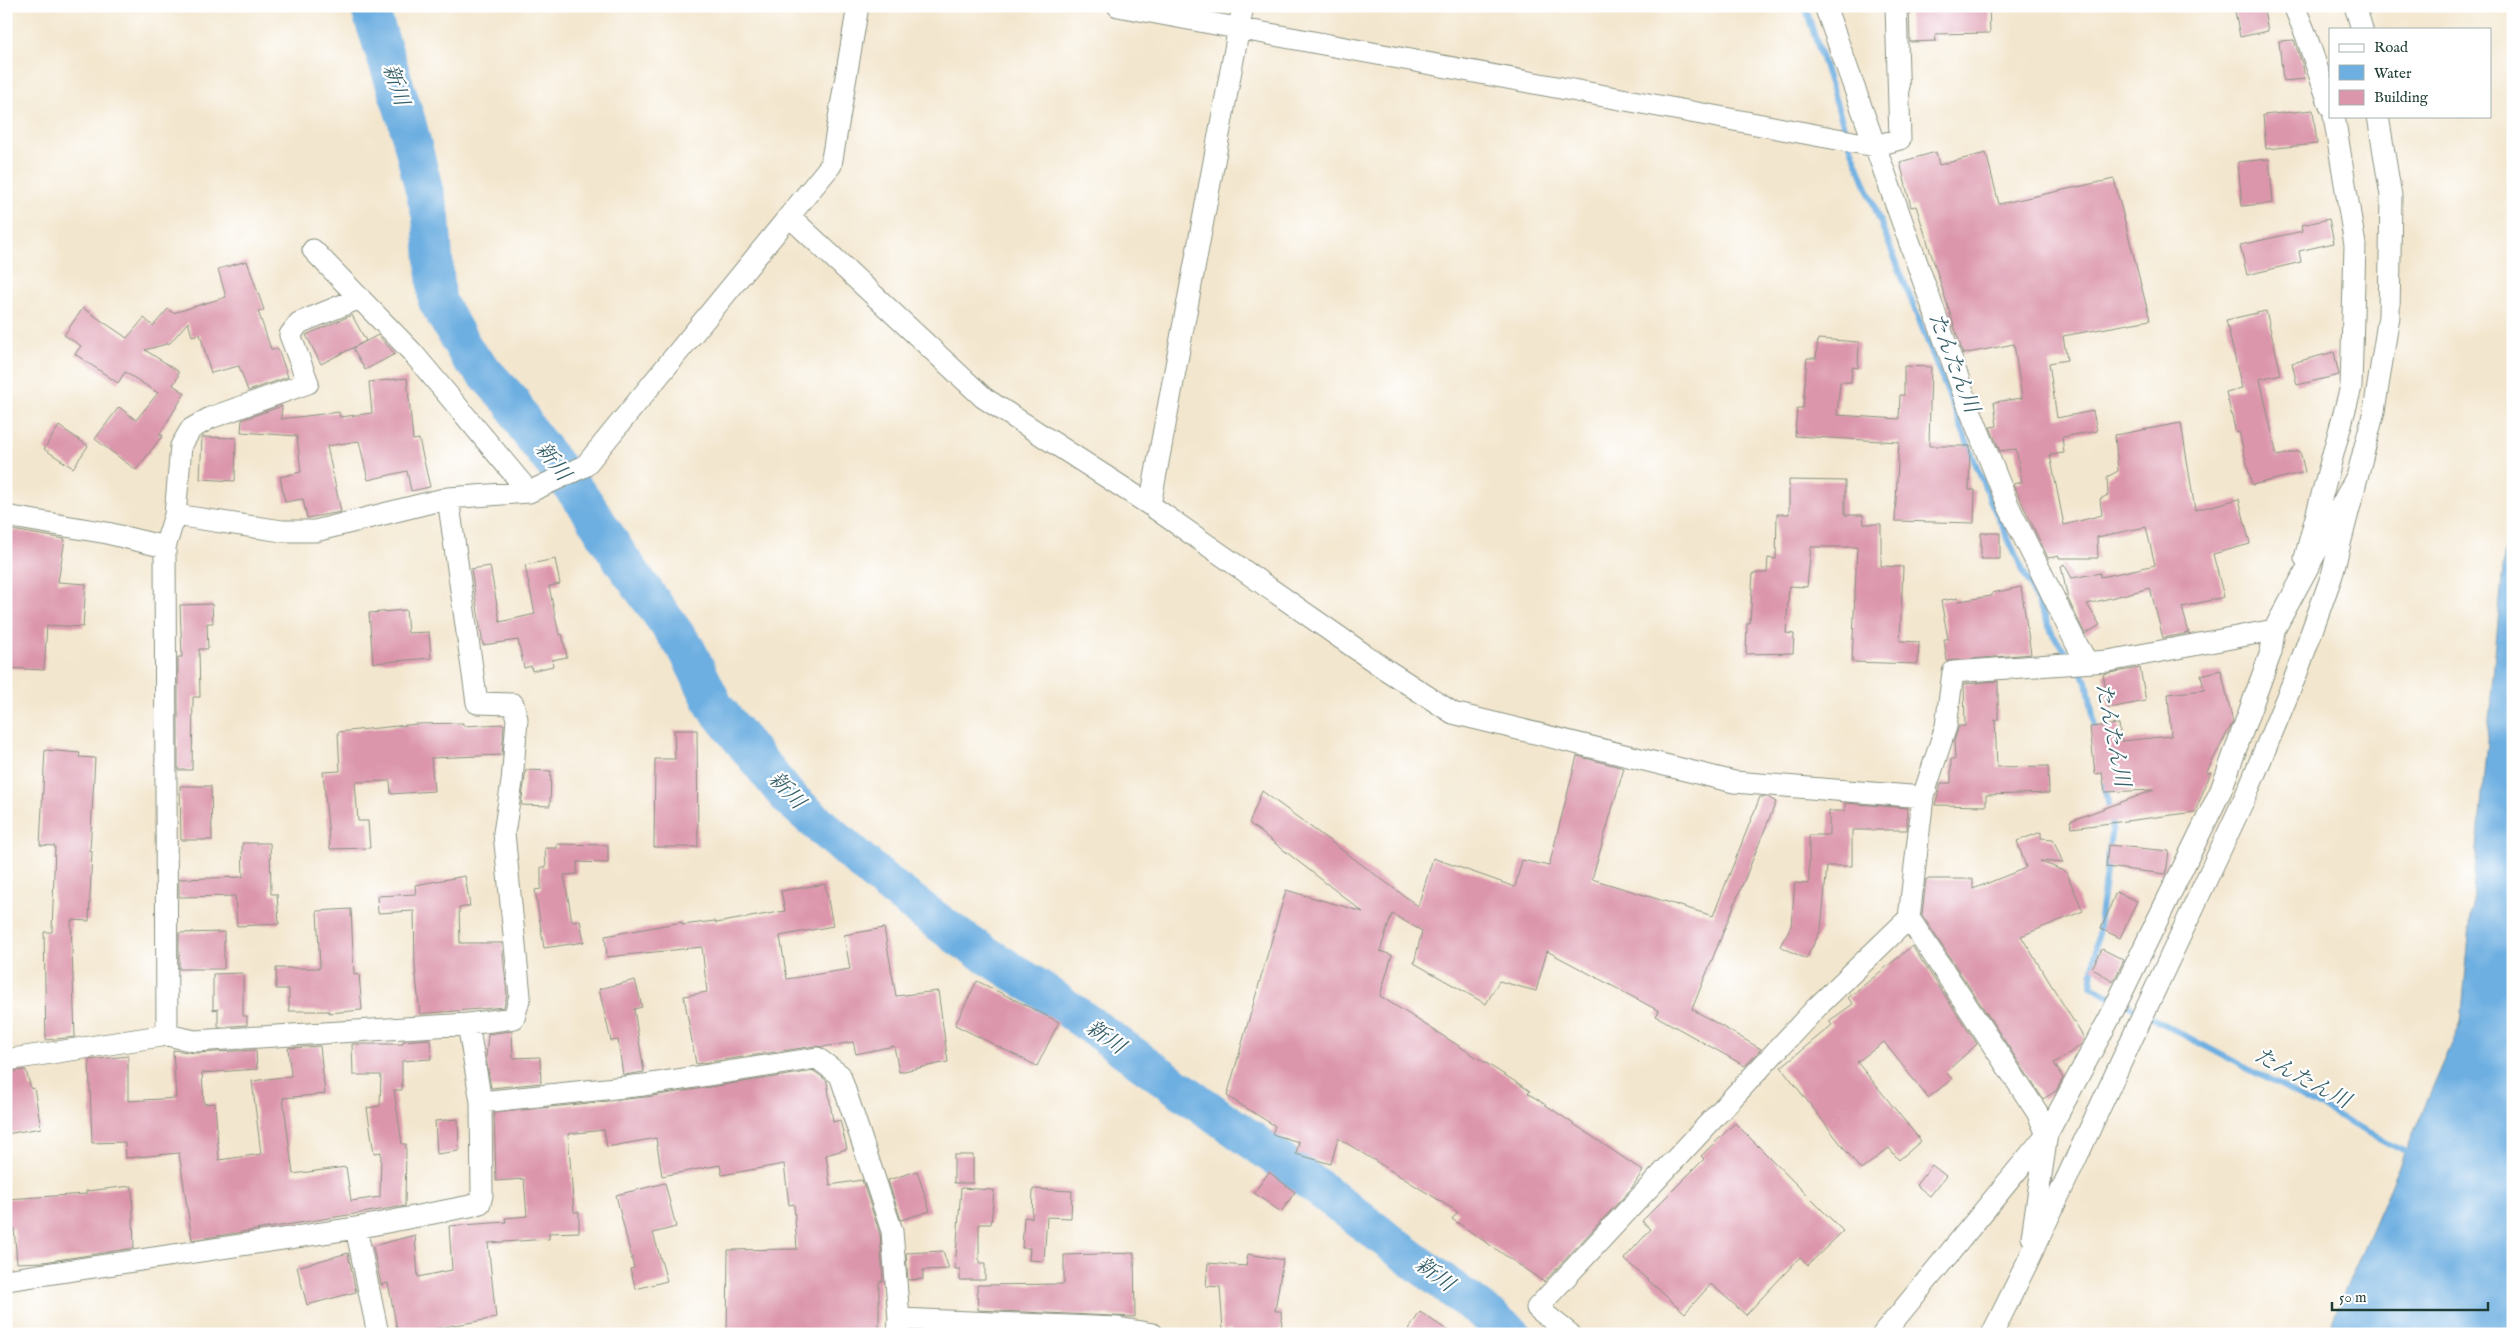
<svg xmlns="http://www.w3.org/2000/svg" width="2519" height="1340" viewBox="0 0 2519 1340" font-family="'IM FELL English','Noto Serif JP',serif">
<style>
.water{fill:#6dafe1;stroke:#46768a}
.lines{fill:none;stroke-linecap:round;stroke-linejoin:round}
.stream{stroke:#6dafe1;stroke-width:6}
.river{stroke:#6dafe1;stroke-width:38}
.building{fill:#dc96ac}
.minor-casing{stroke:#899281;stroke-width:23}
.minor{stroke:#fff;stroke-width:21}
.labels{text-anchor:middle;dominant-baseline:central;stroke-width:4.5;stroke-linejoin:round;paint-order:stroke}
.water-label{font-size:21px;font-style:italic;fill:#365f68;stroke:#fff}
</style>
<rect width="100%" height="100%" fill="#fff"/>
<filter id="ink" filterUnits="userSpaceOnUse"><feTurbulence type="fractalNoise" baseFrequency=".02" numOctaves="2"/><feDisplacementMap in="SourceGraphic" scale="10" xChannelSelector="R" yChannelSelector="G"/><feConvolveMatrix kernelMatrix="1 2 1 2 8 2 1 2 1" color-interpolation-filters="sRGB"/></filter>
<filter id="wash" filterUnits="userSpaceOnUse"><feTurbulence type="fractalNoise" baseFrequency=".0096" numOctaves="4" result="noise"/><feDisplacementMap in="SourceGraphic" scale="20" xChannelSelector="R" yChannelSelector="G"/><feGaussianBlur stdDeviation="1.12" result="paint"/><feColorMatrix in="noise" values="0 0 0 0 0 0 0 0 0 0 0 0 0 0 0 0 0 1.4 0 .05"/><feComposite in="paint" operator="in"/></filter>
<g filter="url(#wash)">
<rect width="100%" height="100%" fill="#f3e6ce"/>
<path class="water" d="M2513,459V1334H2326L2461,1023Z"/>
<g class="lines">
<path class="stream" d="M1805,6L1847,136
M1850,145L1990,500L2053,635L2071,659
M2077,667L2087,681L2096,733
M2105,784L2112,827L2091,986L2411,1155"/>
<path class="river" d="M369,6L407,122L431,217L437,301L468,355L512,402L527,429L587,506L621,559L687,650L715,707L788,797L887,884L960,938L1040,989L1313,1184L1512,1334"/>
</g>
<g id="blocks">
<path class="building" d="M1909,6H1989L1990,33L1935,34L1936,41L1910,42Z
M2234,6H2263L2268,31L2240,37Z
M2294,40L2303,66L2305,79L2283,81L2279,41Z
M2313,110L2317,144L2266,149L2263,115Z
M1936,152L1939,165L1986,153L1999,204L2114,179L2150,320L2063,336L2067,360L2049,363L2057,418L2093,411L2097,431L2062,437L2064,453L2050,455L2064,525L2102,515L2100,499L2108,495L2107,477L2118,471L2115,435L2181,423L2195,510L2239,499L2250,544L2213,554L2224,597L2182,607L2189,633L2163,638L2150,588L2087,604L2100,625L2085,634L2068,599L2061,566L2064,564L2072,578L2100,573V577L2111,575L2155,565L2146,527L2097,537L2098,558H2059V556L2048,558L2013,484L2022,482L2016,449L2000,451L1990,427L1997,426L1994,402L2022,398L2014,344L1963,354L1916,206L1911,207L1900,162Z
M2269,159L2273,203L2242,206L2238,162Z
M2329,219L2334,243L2299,251L2301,262L2247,275L2240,245L2303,231L2302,225Z
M247,261L264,310L258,311L271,349H278L288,377L248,391L239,366L211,373L200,334L192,336L188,322L170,343L145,350L178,371V377L173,385L185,393L159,435H163L136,470L95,439L119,407L136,420L158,393L125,372L118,383L75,354L81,346L64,335L83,308L127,338L144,318L153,326L168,309L173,313L226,297L218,269Z
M2266,311L2281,374L2260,379L2277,456L2300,451L2305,472L2252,485L2239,432L2236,433L2226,392L2242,388L2226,320Z
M352,315L366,341L321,364L306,335Z
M378,335L395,354L365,370L353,348Z
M1818,339L1859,342L1858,368L1852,367L1851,382H1840L1837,415L1899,419L1900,395H1904V366L1931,367L1929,446H1970L1969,490H1975L1974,523L1895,521L1899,442L1795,436L1797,408H1803L1807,358H1816Z
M2334,352L2339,375L2297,385L2292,363Z
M407,378L413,440L419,439L430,487L411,491L407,471L368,480L359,441L327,446L341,512L307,518L303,499L285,502L280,477L301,472L297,436L241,432L242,420L282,406L281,419L339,412L340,417L372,413L369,382Z
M59,426L88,446L73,468L44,449Z
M202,437L236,438L235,481L200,479Z
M1789,480L1845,481V515H1863L1864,524H1881V566L1903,567L1900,641L1919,642L1918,664L1852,662L1857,547H1811L1807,587L1789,586L1786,633L1794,634L1793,653L1746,654L1747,623H1750L1753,573H1767L1768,558L1776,559L1777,514H1789Z
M6,529L65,539L58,582L86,584L83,627L47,625L44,670L6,668Z
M1981,533H2000V559H1981Z
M555,559L560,584L549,586L559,635L562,634L567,657L552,660L553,666L532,671L531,666L524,668L518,640L483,645L471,569L490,566L500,622L535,614L525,565Z
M2021,587L2031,654L1947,661L1944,639H1948L1941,601L1958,598L1959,601L1992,596V593Z
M212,604L213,623H207L208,649H199L200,697H193L192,770H178V657H182L180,605Z
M406,610L408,633L429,632L431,658L373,663L369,613Z
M2140,668L2146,701L2109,708L2103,674Z
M2221,670L2233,722L2206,773L2211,772L2195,812L2072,828L2070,821L2154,790L2105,792L2102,773L2095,774L2090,727L2119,724L2121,741L2171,736L2168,694L2204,690L2201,675Z
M1998,681V720H1995L1997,767L2048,766L2049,793L1986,795V806L1935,805L1941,783H1951V759H1955L1954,741L1959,726H1965L1964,684Z
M463,723V726L504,724L502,755L431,758L434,791L391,794L390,781L355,782L358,821H368L370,848L330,849L323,772L340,771L338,732L417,724Z
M674,730H697L698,847H654L655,759H675Z
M45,750L80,753L79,757L95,758L90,851H92L89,921L71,920L75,1037L46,1040L44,932H52L55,846L40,845Z
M1577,756L1624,768L1592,879L1713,916L1760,797H1768L1776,802L1692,1009L1761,1049L1745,1066L1656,1016L1659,1011L1547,951L1536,991L1499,981L1486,1004L1414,963L1422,931L1392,914L1380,951L1392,955L1380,996L1530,1091L1528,1093L1643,1171L1631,1189L1544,1282L1452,1219L1458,1212L1338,1138L1331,1164L1296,1154L1299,1142L1272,1134L1275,1126L1227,1096L1286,890L1363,912L1249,823L1262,791L1418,906L1433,858L1515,887L1522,860L1549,866Z
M526,770L551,771L550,806L521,805Z
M180,786H211L212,840H181Z
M1845,803L1907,808V830H1852V866H1827L1821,930L1806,959L1780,946L1791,926L1795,883L1809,884V835H1829V811H1845Z
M2041,832V838L2053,839L2063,863L2040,861L2066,872L2083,911L2021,936L2084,1038L2080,1046L2054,1063L2063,1078L2056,1091L2043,1099L1922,915L1926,879H1973V889L2023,869L2026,867L2017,841Z
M242,843H270L271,894H277L279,924L237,926L235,896L179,897V879L243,877Z
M557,844L608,845V863L577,862V874L564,875L572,921L580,920L584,942L544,948L535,890L541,889V867H546L545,848H557Z
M2108,845L2169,851L2166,874L2106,867Z
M465,876L470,906L459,908L460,943H502L507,995L504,1007L420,1014L415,967L414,911L378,913L377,896L416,894L415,885Z
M825,884L833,926L780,936L787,979L850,969L844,935L884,928L896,996L938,991L948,1062L899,1072L894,1046L856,1054L853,1042L823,1047L815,1046L696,1064L684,996L707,992L702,947L607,957L605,936L682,922V925L715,921L716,923L785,911L781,891Z
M2116,892L2137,901L2120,938L2101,929Z
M351,909L354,975L359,974L362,1010L329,1013V1011H289V989H276V968H320L317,911Z
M224,932V969H179V933Z
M1912,946L1977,1044L1946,1072L1952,1079L1928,1098L1884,1042L1857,1062L1921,1141L1899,1160L1889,1148L1861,1170L1781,1067L1832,1025L1829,1021L1853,1004L1848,998Z
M2102,949L2124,960L2113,982L2092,968Z
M243,973V1016H247V1025L218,1027V1009L213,1010V974Z
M635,980L642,1007L634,1009L644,1072L623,1075L618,1040L611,1041L599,989Z
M977,981L1059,1022L1037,1066L955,1025Z
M512,1031L513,1058L540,1057L541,1083L491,1088L486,1058L488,1034Z
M430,1039L431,1059L402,1061V1090H394L402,1144H406L405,1206L192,1240L179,1153L126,1158L125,1142L92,1143L89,1060L128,1056V1101L176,1098L173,1050L196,1053L256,1050L257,1069L202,1073L204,1104L215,1103L219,1160L261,1154L252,1081L291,1076L288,1048L320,1046L325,1094L283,1098L293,1174L346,1167L351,1201L380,1197L381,1152L374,1153L367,1108L380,1106L381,1075H353L352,1044H403V1041Z
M26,1070L31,1089L34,1088L41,1128L6,1134V1072Z
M814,1071L827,1081L833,1122L840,1120L847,1149L826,1155L830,1185L862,1180L880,1234L883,1281L879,1282V1331H842V1333L727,1334L728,1250L797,1249L794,1204L789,1205L784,1164L722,1175L720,1165L662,1176L656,1138L607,1147L604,1130L568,1134L574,1212H579V1232L549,1233V1239L488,1243L496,1318L433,1329L434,1334H398L388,1283L381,1285L373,1246L415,1235L418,1277L452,1270L449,1226L506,1222L505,1218L527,1216L524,1179L496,1181L494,1113L646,1097Z
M458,1119L459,1151L437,1154L435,1121Z
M1735,1123L1843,1231L1808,1265L1800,1257L1746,1315L1711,1284L1685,1313L1624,1259L1651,1229L1642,1221L1704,1159L1701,1156Z
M954,1155H973V1183H954Z
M1932,1165L1946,1176L1930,1196L1916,1185Z
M917,1171L930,1211L901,1220L888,1180Z
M1269,1172L1295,1192L1281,1212L1254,1193Z
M665,1183L676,1227L653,1233L667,1281L636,1289L630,1269L634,1268L616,1195Z
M132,1186L134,1248L44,1262L17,1263L14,1228H7L6,1199L86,1194V1191Z
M961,1188L994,1190L991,1224H979V1263H985V1280H960V1269H955Z
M1033,1189L1072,1191L1071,1218L1047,1217L1044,1261L1029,1260L1030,1248H1022L1024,1217L1032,1218Z
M943,1251L949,1269L923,1270V1279L908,1280L906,1253Z
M348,1253L356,1292L307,1305L297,1267Z
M1134,1253L1135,1317L978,1310L977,1285L1064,1284V1255Z
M1248,1254L1283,1260L1275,1311H1281L1282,1330L1274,1331V1334H1231V1329L1223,1330L1220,1287L1206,1286L1208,1263L1246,1266Z
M1420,1312L1453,1334H1406Z"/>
</g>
</g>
<g filter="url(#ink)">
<use href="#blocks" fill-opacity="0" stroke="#899281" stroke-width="1"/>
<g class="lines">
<defs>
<path id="minor" d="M1118,6L1875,146L1900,139L1896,6
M1825,6L1966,400L2008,505L2076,643L2087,662
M2294,6L2306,35L2330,106
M2355,6L2362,29
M789,216L984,398L1150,505L1385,669L1453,713L1734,782L1923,797
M313,250L412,352L529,492
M448,498L477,703L513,704L517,719L512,782L504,833L520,996L514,1018L468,1024
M1150,505L1243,6
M175,515L282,531H315L448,498L529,492L585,466L831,165L858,6
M6,516L107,533L165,547
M2305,558L2351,387L2355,245L2334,116
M167,1035L165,547L175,515L181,446L191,429L210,418L308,383L290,335L299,323L360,298
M6,1060L167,1035L195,1041L468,1024L481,1102L482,1195L480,1203L470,1206L356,1228L6,1280
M481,1102L644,1085L817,1058L840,1075L892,1231L899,1319L898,1334
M356,1228L378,1334
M2032,1237L2047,1134L2109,1019L2221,790L2271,652L2274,630
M899,1319L1118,1328L1153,1334
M1570,1334L1537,1308L1817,1007L1909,918L1923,797L1946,726L1953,672L2108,661L2274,630L2357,476
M1883,1334L2047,1134L2037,1112L1909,918
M1992,1334L2029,1259L2246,795L2296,675L2332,575L2374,411L2389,316L2391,196L2378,116"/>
</defs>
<use href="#minor" class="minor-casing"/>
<use href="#minor" class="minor"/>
</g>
</g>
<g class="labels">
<g class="water-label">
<text transform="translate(395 85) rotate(72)">新川</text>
<text transform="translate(1953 363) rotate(69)">たんたん川</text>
<text transform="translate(552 462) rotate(52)">新川</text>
<text transform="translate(2112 735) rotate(79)">たんたん川</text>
<text transform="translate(786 791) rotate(47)">新川</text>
<text transform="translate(1105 1038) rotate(35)">新川</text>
<text transform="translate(2302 1079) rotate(28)">たんたん川</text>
<text transform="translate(1434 1275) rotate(37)">新川</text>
</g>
</g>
<rect width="2519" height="1340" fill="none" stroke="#fff" stroke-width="25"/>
<rect x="2329" y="28" width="162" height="90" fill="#ffffff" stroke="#a5b1ae"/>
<rect x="2339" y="44" width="25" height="8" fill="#ffffff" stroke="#a5b1ae"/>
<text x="2374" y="52" font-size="15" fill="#1f3d34">Road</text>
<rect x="2339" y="65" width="25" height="15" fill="#6dafe1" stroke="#a5b1ae"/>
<text x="2374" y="78" font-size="15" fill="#1f3d34">Water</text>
<rect x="2339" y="90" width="25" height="15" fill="#dc96ac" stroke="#a5b1ae"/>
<text x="2374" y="102" font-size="15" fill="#1f3d34">Building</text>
<path d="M2332 1302v8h156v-8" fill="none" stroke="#1f3d34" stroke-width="2.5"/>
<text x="2339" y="1302" font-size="15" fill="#1f3d34" stroke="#ffffff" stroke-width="4" paint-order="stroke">50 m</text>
</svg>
